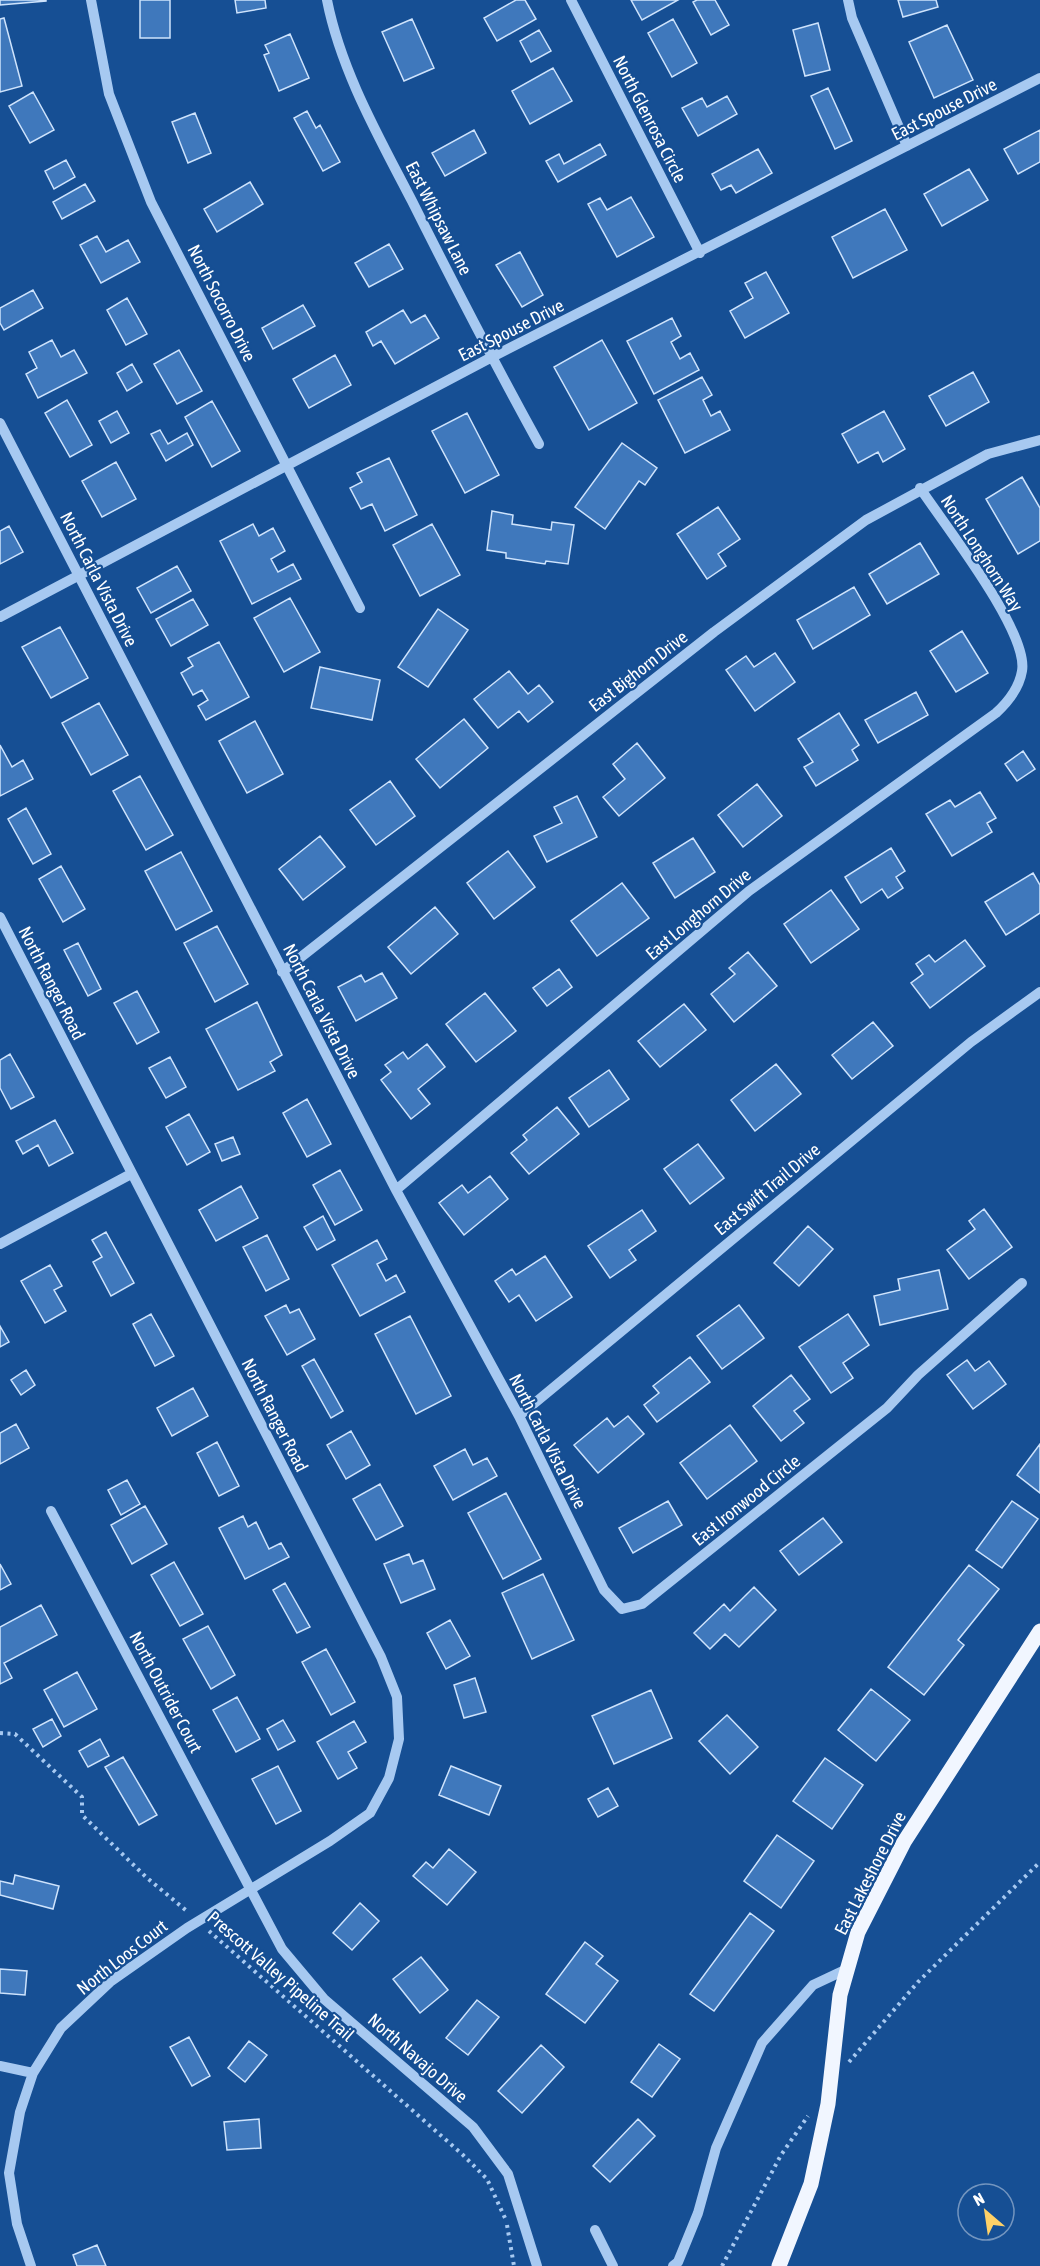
<svg xmlns="http://www.w3.org/2000/svg" width="1040" height="2266" viewBox="0 0 1040 2266" font-family="'Asap Condensed',sans-serif">
<style>
.building{fill:#3f78bc;stroke:#cee3fc;stroke-width:1.5}
.lines{fill:none;stroke-linecap:round;stroke-linejoin:round}
.path{stroke:#a7c9f1;stroke-width:4;stroke-dasharray:3 4.5;stroke-linecap:butt}
.minor{stroke:#a7c9f1;stroke-width:10}
.major{stroke:#f1f6ff;stroke-width:15}
.labels{text-anchor:middle;dominant-baseline:central;stroke-width:4.5;stroke-linejoin:round;paint-order:stroke}
.street-label{font-size:18px;fill:#fff;stroke:#164f94}
</style>
<rect width="100%" height="100%" fill="#164f94"/>
<path class="building" d="M0,0H46V1L0,5Z
M140,0H170V38H140Z
M235,0H265L266,8L237,13Z
M516,0H525L536,19L497,41L484,18Z
M631,0H678L642,20Z
M697,0H715L729,25L711,35L693,2Z
M898,0H936L938,7L903,17Z
M4,18L22,86L0,92V19Z
M412,19L434,68L404,81L382,32Z
M673,19L697,63L672,77L648,33Z
M818,23L830,70L805,76L793,30Z
M947,25L973,80L934,98L909,42Z
M539,30L551,51L531,62L520,41Z
M290,34L309,78L279,91L264,55L269,53L265,45Z
M553,68L572,101L530,124L512,91Z
M828,88L852,141L835,149L811,96Z
M33,92L54,130L30,143L9,106Z
M727,96L737,114L698,136L682,108L702,98L707,107Z
M307,111L316,128L320,125L340,162L323,171L294,118Z
M195,113L211,153L188,163L172,122Z
M474,130L486,153L445,176L432,153Z
M1040,130V162L1018,174L1004,149Z
M600,144L606,155L558,182L546,161L559,154L564,164Z
M758,149L772,173L736,193L731,185L721,190L712,174Z
M66,160L75,177L54,189L45,171Z
M969,169L988,200L942,226L924,194Z
M250,182L263,204L217,232L204,209Z
M85,184L95,201L62,219L53,202Z
M631,197L654,237L617,257L588,204L600,198L607,210Z
M885,209L907,250L853,278L832,237Z
M97,236L106,252L128,240L140,262L101,283L80,245Z
M389,244L403,269L369,287L355,263Z
M520,252L543,295L522,307L496,265Z
M766,272L789,313L745,338L730,311L753,298L745,283Z
M33,290L43,308L4,330L0,323V308Z
M127,298L147,334L126,345L107,310Z
M303,305L315,326L273,349L262,328Z
M403,310L411,323L425,315L439,338L395,364L381,341L373,346L366,332Z
M672,318L681,336L671,342L680,359L690,353L699,370L654,394L627,341Z
M52,340L61,357L74,350L87,373L38,398L26,374L37,368L29,352Z
M602,340L637,403L589,430L554,367Z
M179,350L202,391L177,404L154,364Z
M335,355L351,385L309,408L293,379Z
M132,364L142,382L127,391L117,373Z
M973,372L989,402L946,426L929,396Z
M702,377L712,395L703,400L711,416L720,411L730,430L685,453L658,400Z
M67,400L92,445L70,457L45,413Z
M212,401L240,451L212,467L185,417Z
M117,411L129,433L111,443L99,421Z
M884,411L905,449L883,462L878,452L858,463L842,434Z
M467,413L499,475L465,493L432,431Z
M160,430L168,444L187,433L193,445L166,461L151,434Z
M622,443L657,468L645,485L639,481L605,529L575,507Z
M389,458L417,515L385,531L372,504L361,509L350,488L362,482L357,473Z
M116,462L136,499L102,517L82,481Z
M1022,477L1040,508V541L1018,554L986,499Z
M718,507L740,539L718,554L726,566L707,579L677,534Z
M492,511L513,515L512,524L551,530L552,522L574,525L568,564L546,561L545,564L506,558V553L487,550Z
M253,524L259,536L273,528L285,551L271,559L278,572L293,564L301,579L252,604L220,541Z
M432,524L460,575L420,596L393,545Z
M9,526L23,552L0,564V531Z
M920,543L939,574L887,604L869,574Z
M177,566L191,591L151,613L137,588Z
M854,587L870,615L813,649L797,620Z
M290,598L320,652L284,672L254,618Z
M193,599L208,625L171,646L156,619Z
M438,609L468,630L428,687L398,667Z
M60,627L88,678L51,698L22,647Z
M962,631L988,673L956,692L930,651Z
M219,642L249,697L206,720L198,706L208,700L202,690L193,695L181,673L193,666L188,658Z
M775,653L795,682L755,711L726,670L746,656L754,667Z
M320,667L380,680L372,720L311,708Z
M509,671L528,694L539,685L553,702L528,722L519,711L498,728L474,699Z
M916,692L928,715L878,743L865,720Z
M99,703L128,755L91,775L62,723Z
M839,713L859,745L852,750L858,760L816,786L804,767L813,762L798,739Z
M464,719L488,748L440,788L416,759Z
M255,721L283,774L247,793L219,741Z
M637,743L665,778L619,816L603,797L625,779L613,764Z
M0,745L12,767L23,760L33,779L0,796Z
M1023,751L1035,769L1017,781L1005,764Z
M140,776L173,835L146,850L113,791Z
M390,781L415,816L376,845L350,810Z
M757,784L782,816L743,847L718,815Z
M980,792L996,818L987,823L992,832L952,856L926,814L950,800L955,807Z
M577,796L597,837L547,862L534,836L562,823L554,807Z
M26,808L51,854L33,864L8,819Z
M320,836L345,867L303,900L279,869Z
M693,838L715,872L675,898L653,863Z
M891,848L905,871L896,877L903,888L888,898L882,889L861,903L845,877Z
M508,851L535,887L494,919L467,883Z
M181,852L212,911L176,930L145,871Z
M61,866L85,909L63,922L39,879Z
M1033,873L1040,885V913L1006,935L985,902Z
M622,883L649,918L597,956L571,921Z
M831,890L859,929L811,963L784,924Z
M435,907L458,934L411,974L388,947Z
M217,926L248,984L215,1002L184,943Z
M965,940L985,966L930,1008L911,983L923,974L916,964L929,955L935,962Z
M78,943L101,989L88,996L64,950Z
M748,952L777,986L734,1022L711,994L735,974L729,968Z
M559,969L572,987L547,1006L533,988Z
M382,973L397,998L356,1021L338,987L361,975L365,982Z
M137,991L159,1032L137,1044L114,1003Z
M485,993L516,1031L476,1062L446,1024Z
M257,1002L282,1055L270,1062L275,1071L238,1090L206,1029Z
M684,1004L706,1030L660,1067L638,1041Z
M873,1022L893,1046L852,1079L832,1055Z
M427,1044L445,1067L418,1089L430,1104L411,1119L381,1080L391,1072L385,1065L403,1052L408,1059Z
M10,1054L34,1097L11,1109L0,1088V1060Z
M170,1057L186,1087L166,1098L149,1068Z
M776,1064L801,1094L755,1131L731,1100Z
M609,1070L629,1099L589,1127L569,1098Z
M307,1099L331,1144L307,1157L283,1113Z
M557,1107L579,1134L529,1174L511,1153L527,1140L523,1135Z
M189,1114L210,1152L187,1165L166,1127Z
M55,1120L73,1153L49,1166L38,1145L23,1154L16,1141Z
M233,1137L240,1154L222,1161L215,1144Z
M698,1144L724,1178L690,1204L664,1169Z
M340,1170L362,1210L335,1225L313,1185Z
M490,1176L508,1199L464,1235L439,1203L462,1185L468,1193Z
M241,1186L258,1218L216,1241L199,1210Z
M984,1209L1012,1247L969,1279L947,1250L975,1229L969,1221Z
M642,1210L656,1231L629,1250L636,1260L610,1278L588,1246Z
M323,1216L335,1240L317,1250L304,1227Z
M808,1226L833,1249L799,1286L774,1263Z
M106,1232L134,1283L111,1296L93,1262L102,1257L92,1240Z
M267,1235L289,1279L266,1291L243,1247Z
M377,1240L387,1259L377,1264L386,1281L396,1275L405,1292L360,1316L332,1265Z
M545,1256L572,1297L536,1321L519,1295L509,1302L495,1281L512,1269L516,1275Z
M50,1265L62,1286L54,1290L66,1311L45,1323L21,1281Z
M939,1270L948,1309L880,1325L874,1296L900,1290L898,1279Z
M286,1305L290,1313L299,1309L315,1339L287,1355L265,1316Z
M739,1305L764,1338L722,1369L697,1336Z
M151,1314L174,1356L155,1366L133,1324Z
M848,1314L869,1345L843,1363L853,1378L831,1393L799,1347Z
M410,1316L451,1396L416,1414L375,1334Z
M0,1326L9,1342L0,1347Z
M690,1357L710,1382L657,1422L644,1405L659,1393L653,1386Z
M314,1359L343,1411L331,1418L302,1366Z
M967,1360L975,1371L989,1361L1006,1384L973,1409L947,1375Z
M26,1370L35,1385L21,1395L11,1380Z
M791,1375L810,1399L794,1411L804,1423L781,1441L753,1406Z
M193,1388L208,1416L172,1436L157,1408Z
M628,1416L644,1434L598,1473L574,1445L607,1418L614,1427Z
M16,1424L29,1448L0,1464V1433Z
M730,1425L757,1461L707,1499L680,1463Z
M351,1431L370,1465L346,1479L327,1445Z
M217,1442L239,1486L219,1496L197,1453Z
M1040,1444V1493L1017,1475Z
M465,1449L473,1465L487,1458L497,1476L453,1500L434,1466Z
M127,1480L140,1504L121,1515L108,1490Z
M380,1484L403,1526L376,1540L353,1499Z
M506,1493L541,1559L503,1579L468,1513Z
M668,1501L682,1525L633,1553L619,1528Z
M1012,1501L1038,1519L1002,1568L976,1550Z
M145,1506L167,1544L132,1564L111,1525Z
M243,1516L248,1527L256,1522L269,1549L281,1543L289,1557L245,1579L219,1528Z
M823,1518L842,1542L799,1575L780,1551Z
M409,1554L413,1564L423,1560L435,1589L401,1603L384,1564Z
M174,1562L203,1614L180,1626L151,1575Z
M0,1564L11,1584L0,1590Z
M969,1565L999,1589L958,1640L964,1645L924,1695L888,1667Z
M543,1574L574,1640L532,1659L502,1593Z
M285,1583L310,1627L297,1633L273,1590Z
M754,1587L776,1610L739,1647L725,1634L710,1649L694,1633L724,1604L730,1611Z
M41,1605L57,1635L4,1663L12,1678L0,1684V1627Z
M450,1620L470,1656L446,1669L427,1633Z
M208,1626L235,1675L211,1689L183,1639Z
M326,1649L355,1702L331,1715L302,1662Z
M77,1672L97,1709L64,1727L44,1690Z
M475,1678L486,1712L464,1718L454,1685Z
M871,1689L910,1720L876,1761L838,1730Z
M651,1690L672,1738L614,1764L592,1716Z
M237,1697L260,1739L236,1752L213,1710Z
M727,1715L758,1747L730,1774L699,1741Z
M52,1719L61,1736L43,1747L33,1729Z
M283,1720L295,1741L278,1750L267,1729Z
M354,1721L366,1742L348,1752L357,1768L338,1779L317,1742Z
M100,1739L109,1756L88,1767L79,1751Z
M123,1757L157,1815L139,1825L105,1767Z
M825,1758L863,1785L832,1829L793,1801Z
M278,1766L301,1811L276,1824L252,1779Z
M451,1766L501,1786L489,1815L439,1795Z
M608,1788L618,1806L598,1817L588,1799Z
M777,1835L814,1861L781,1908L744,1881Z
M449,1849L476,1872L447,1905L413,1876L426,1862L433,1868Z
M15,1875L59,1886L53,1909L0,1895V1881L13,1884Z
M360,1903L379,1921L352,1950L333,1933Z
M750,1913L774,1931L714,2011L690,1994Z
M585,1942L603,1956L596,1964L618,1981L585,2023L546,1994Z
M421,1957L448,1990L420,2013L393,1979Z
M0,1969L27,1971L25,1995L0,1993Z
M477,2000L499,2017L468,2055L446,2038Z
M189,2037L210,2076L192,2086L170,2047Z
M249,2041L267,2055L245,2082L228,2068Z
M659,2044L680,2059L652,2097L631,2082Z
M541,2045L564,2067L522,2113L498,2091Z
M259,2119L261,2148L227,2150L224,2122Z
M638,2119L655,2136L610,2182L593,2166Z
M97,2245L106,2266H77L73,2255Z"/>
<g class="lines">
<path class="path" d="M0,1733L15,1734L82,1797V1815L146,1877L188,1912
M209,1931L463,2155L487,2179L505,2218
M849,2062L918,1982L1040,1862
M507,2225L514,2266
M722,2266L781,2155L808,2116"/>
<path class="minor" d="M91,0L109,94L151,202L360,608
M327,0C341,71 379,137 412,201C453,283 495,364 539,444
M571,0L700,253
M848,0L852,18L907,146
M0,423L396,1190L519,1416L604,1590L622,1609L642,1604L887,1408L918,1375L1022,1283
M0,617L492,357L1040,78
M0,917L381,1657L397,1697L399,1739L389,1778L370,1813L330,1841L187,1928L110,1982L61,2028L33,2073L20,2112L9,2173L17,2224L31,2266
M282,972L714,632L866,520L988,454L1040,440
M396,1190L749,891L996,713C1008,702 1019,689 1022,671C1029,632 944,524 920,488
M0,1244L131,1174
M519,1416L971,1042L1040,992
M51,1511L282,1949L324,1999L473,2127L508,2174L537,2266
M0,2066L33,2073
M595,2230L613,2266
M673,2266L678,2262L698,2213L716,2148L762,2043L813,1985L847,1969"/>
<path class="major" d="M779,2266L811,2184L828,2104L840,1995L858,1932L904,1842L1040,1631"/>
</g>
<g class="labels">
<g class="street-label">
<text transform="translate(944 109) rotate(-27)">East Spouse Drive</text>
<text transform="translate(650 119) rotate(63)">North Glenrosa Circle</text>
<text transform="translate(439 218) rotate(63)">East Whipsaw Lane</text>
<text transform="translate(222 303) rotate(63)">North Socorro Drive</text>
<text transform="translate(511 330) rotate(-27)">East Spouse Drive</text>
<text transform="translate(982 553) rotate(57)">North Longhorn Way</text>
<text transform="translate(99 579) rotate(63)">North Carla Vista Drive</text>
<text transform="translate(638 671) rotate(-38)">East Bighorn Drive</text>
<text transform="translate(698 914) rotate(-40)">East Longhorn Drive</text>
<text transform="translate(52 983) rotate(63)">North Ranger Road</text>
<text transform="translate(322 1011) rotate(63)">North Carla Vista Drive</text>
<text transform="translate(767 1189) rotate(-40)">East Swift Trail Drive</text>
<text transform="translate(275 1415) rotate(63)">North Ranger Road</text>
<text transform="translate(548 1441) rotate(63)">North Carla Vista Drive</text>
<text transform="translate(746 1500) rotate(-39)">East Ironwood Circle</text>
<text transform="translate(166 1692) rotate(62)">North Outrider Court</text>
<text transform="translate(870 1873) rotate(-63)">East Lakeshore Drive</text>
<text transform="translate(122 1957) rotate(-38)">North Loos Court</text>
<text transform="translate(281 1976) rotate(41)">Prescott Valley Pipeline Trail</text>
<text transform="translate(418 2058) rotate(41)">North Navajo Drive</text>
</g>
</g>
<g transform="translate(986 2212) rotate(331)"><circle r="28" fill="#164f94" stroke="#7395bf" stroke-width="1.5"/>
<path d="M0-4.5L10 22L0 15L-10 22Z" fill="#ffd167"/>
<text y="-9" font-size="16" font-weight="bold" text-anchor="middle" fill="#ffffff">N</text>
</g>
</svg>
